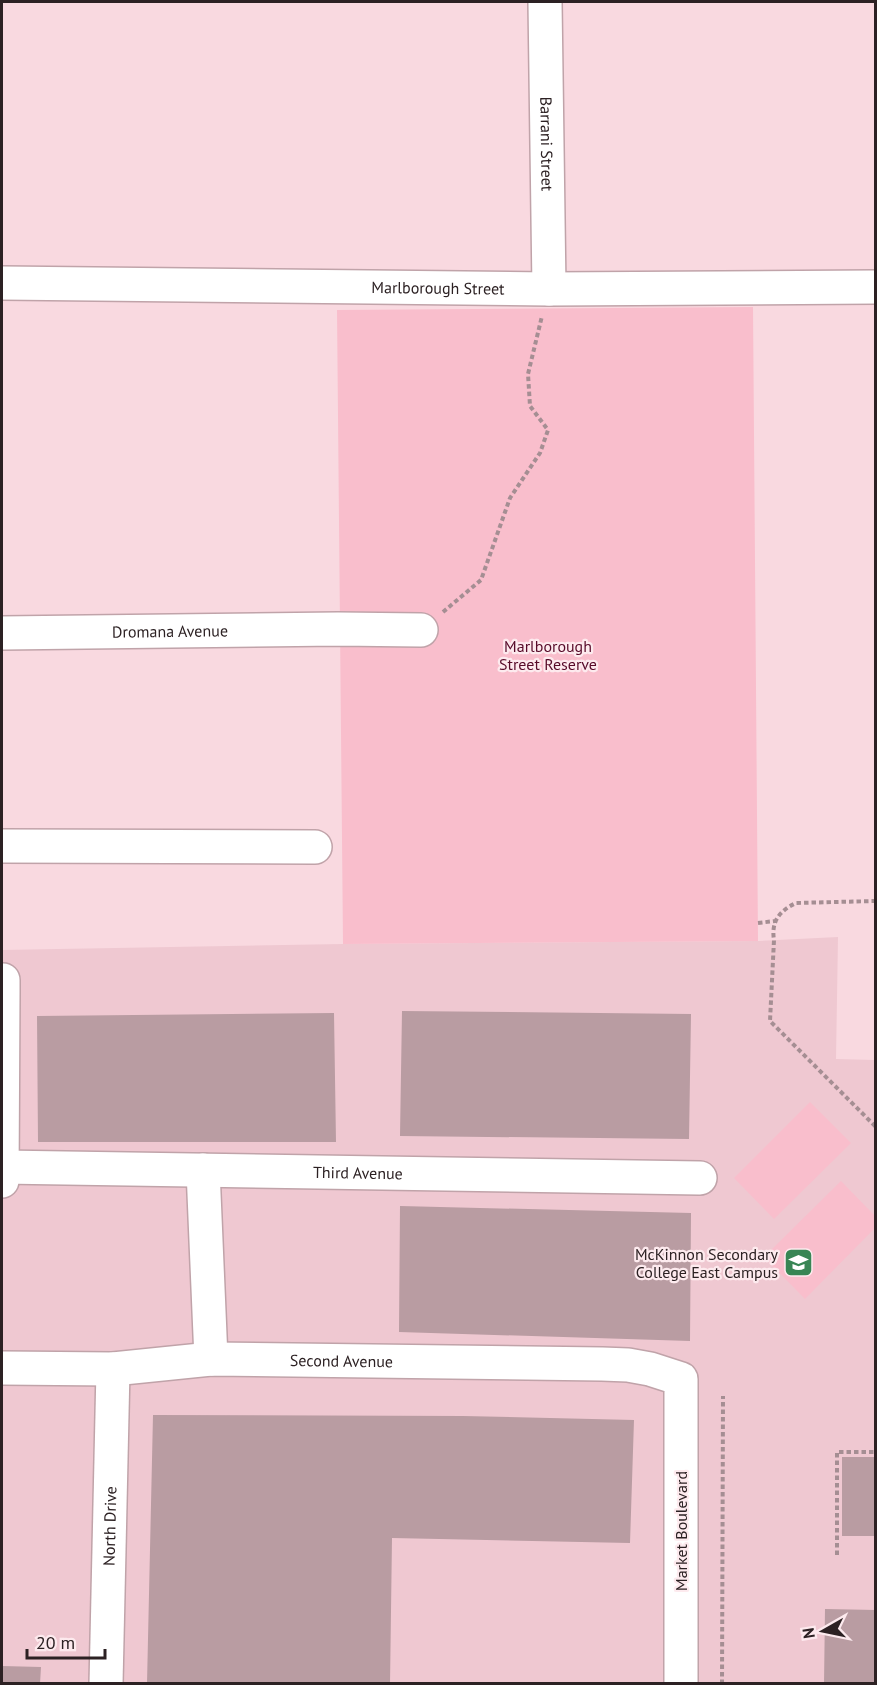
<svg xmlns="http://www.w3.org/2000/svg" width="877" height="1685" viewBox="0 0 877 1685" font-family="'PT Sans',sans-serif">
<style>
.built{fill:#efc8d1}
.green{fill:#f9becc}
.building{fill:#b99ca2}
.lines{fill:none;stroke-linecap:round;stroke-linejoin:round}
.minor-casing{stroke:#c0a3a9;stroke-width:36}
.path{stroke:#a58e93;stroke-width:4;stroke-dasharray:4.5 3;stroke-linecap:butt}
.minor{stroke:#fff;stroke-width:33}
.labels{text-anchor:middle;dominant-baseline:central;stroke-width:4.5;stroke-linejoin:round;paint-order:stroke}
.street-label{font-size:16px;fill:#2c2123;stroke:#fdeaee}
.park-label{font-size:16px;fill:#570a29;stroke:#fdeaee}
.poi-label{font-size:16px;fill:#2c2123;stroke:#fdeaee;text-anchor:end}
</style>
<rect width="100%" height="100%" fill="#f9d9e0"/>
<path class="built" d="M838,937L836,1059L875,1060V1683H2V950L343,944L758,941Z"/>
<path class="green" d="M753,307L758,941L343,944L337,310Z
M810,1102L851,1143L774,1219L734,1178Z
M841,1181L875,1216V1228L805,1299L764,1257Z"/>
<path class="building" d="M402,1011L691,1014L689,1139L400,1136Z
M334,1013L336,1142H38L37,1016Z
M400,1206L691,1213L690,1341L399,1332Z
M153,1415L463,1416L634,1420L630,1543L392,1538L390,1684H147Z
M842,1457H876V1536H842Z
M825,1609L876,1610V1684H824Z
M2,1666L41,1667L40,1684H2Z"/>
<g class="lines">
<defs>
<g id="minor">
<path id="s1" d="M545,2L549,289"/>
<path id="s2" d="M2,283L549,289L876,287"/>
<path id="s3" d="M2,633L338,629L421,630"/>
<path d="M2,846L315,847"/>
<path d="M2,980H3V992L2,1181"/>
<path id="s4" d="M2,1167L700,1178"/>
<path d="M203,1170L211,1359"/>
<path id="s5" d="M2,1368L113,1369L211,1359L602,1364L628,1365L650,1369L681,1379V1684"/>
<path id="s6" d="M106,1684L113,1369"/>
</g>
</defs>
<use href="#minor" class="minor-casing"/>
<path class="path" d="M443,612L481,580L510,498L540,453L548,430L530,406L528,374L542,316
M876,901L796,903C779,911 771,922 774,940L770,1021L876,1127
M758,923L775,921
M837,1555V1452H876
M722,1684L723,1396"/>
<use href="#minor" class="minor"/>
</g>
<defs>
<symbol id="school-square" viewBox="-11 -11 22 22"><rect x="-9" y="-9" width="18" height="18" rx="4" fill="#388554" stroke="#fdeaee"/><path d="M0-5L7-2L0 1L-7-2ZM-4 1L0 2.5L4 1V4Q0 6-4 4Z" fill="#fff"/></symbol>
</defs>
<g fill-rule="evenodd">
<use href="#school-square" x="782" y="1246" width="33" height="33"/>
</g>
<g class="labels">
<g class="street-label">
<text stroke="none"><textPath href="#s1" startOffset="142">Barrani Street</textPath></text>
<text stroke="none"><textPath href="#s2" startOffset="436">Marlborough Street</textPath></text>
<text stroke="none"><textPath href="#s3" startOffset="168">Dromana Avenue</textPath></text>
<text stroke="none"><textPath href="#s4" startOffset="356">Third Avenue</textPath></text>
<text stroke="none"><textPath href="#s5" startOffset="340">Second Avenue</textPath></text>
<text stroke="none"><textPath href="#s6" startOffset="158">North Drive</textPath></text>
<text transform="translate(681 1531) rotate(-90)">Market Boulevard</text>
</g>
<g class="park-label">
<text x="548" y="646">Marlborough<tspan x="548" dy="18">Street Reserve</tspan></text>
</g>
<g class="poi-label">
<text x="778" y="1254">McKinnon Secondary<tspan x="778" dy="18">College East Campus</tspan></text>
</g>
</g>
<rect width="877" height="1685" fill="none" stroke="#2c2123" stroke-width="6"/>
<g transform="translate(823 1631) rotate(261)" stroke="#fdeaee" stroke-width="4.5" paint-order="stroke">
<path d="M0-4.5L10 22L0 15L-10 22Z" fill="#2c2123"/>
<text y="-9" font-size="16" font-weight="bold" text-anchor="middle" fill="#2c2123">N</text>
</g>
<path d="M27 1649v9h78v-9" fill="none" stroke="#2c2123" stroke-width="3"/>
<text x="36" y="1649" font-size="18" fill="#2c2123" stroke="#fdeaee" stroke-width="4.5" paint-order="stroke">20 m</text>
</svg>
